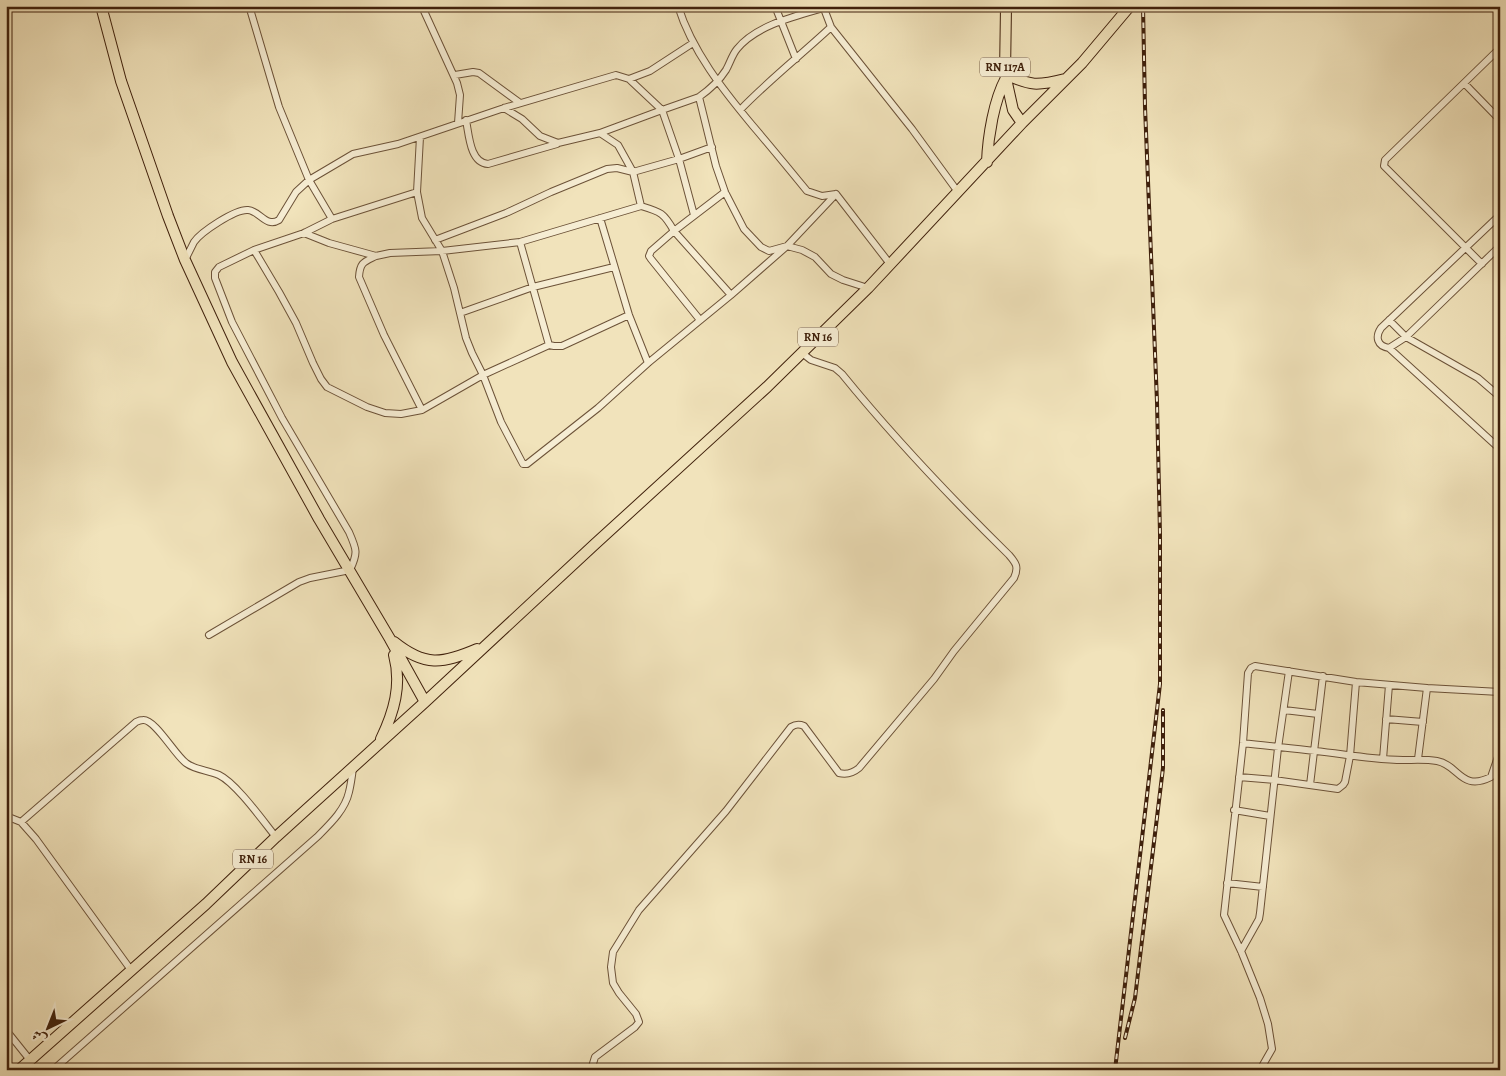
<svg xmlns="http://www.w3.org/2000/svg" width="1506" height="1076" viewBox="0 0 1506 1076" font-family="Alegreya,Amiri,serif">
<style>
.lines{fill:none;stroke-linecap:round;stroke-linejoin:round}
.minor-casing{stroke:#6c5238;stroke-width:8}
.primary-casing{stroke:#40210c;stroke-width:12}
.minor{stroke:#f6edd3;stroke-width:6}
.primary{stroke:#f1e3bb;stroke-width:10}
.rail-casing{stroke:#40210c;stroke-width:4}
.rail{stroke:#f6edd3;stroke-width:2;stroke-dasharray:5.5;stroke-linecap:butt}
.labels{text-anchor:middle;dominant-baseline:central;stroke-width:5;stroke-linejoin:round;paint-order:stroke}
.shield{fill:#f6edd3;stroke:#775e48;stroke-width:1}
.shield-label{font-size:12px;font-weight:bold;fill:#40210c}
</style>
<rect width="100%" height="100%" fill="#f1e3bb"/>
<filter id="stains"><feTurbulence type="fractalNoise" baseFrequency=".004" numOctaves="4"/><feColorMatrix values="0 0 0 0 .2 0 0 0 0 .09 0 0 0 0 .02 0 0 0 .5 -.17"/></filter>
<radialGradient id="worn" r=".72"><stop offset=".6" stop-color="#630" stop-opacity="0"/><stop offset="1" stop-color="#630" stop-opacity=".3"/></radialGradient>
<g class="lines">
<defs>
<path id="minor" d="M424,6V11L457,83L460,95L458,123
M678,6C692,51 723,90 753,126C771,147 789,169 807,191L822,196L836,194L890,264
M775,6L796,59
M823,6L831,27
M830,6C800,15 757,24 737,49C732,55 730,63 726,70C719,81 709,90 699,97L716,166L725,192L744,229L761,247L769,251L787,246L802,250L815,257L831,274L843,280L868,288
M250,9L279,107L309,180L332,219
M455,75L473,72L479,73L520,103
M629,79L650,71L693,43
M1464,83L1500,120
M504,108L522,119L540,136L558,143L600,133L618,145L633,172L679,159L712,147
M740,110C769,80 801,55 831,27L912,129L958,192
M466,120C469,135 470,163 488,164L557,144
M600,133L662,110L679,159L694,215
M420,137L417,192L422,218L442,251L454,288L466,338L472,353L483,375L501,422L523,464H527L598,408L648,363L731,295L787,246L836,194
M1500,215L1381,328C1375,337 1377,346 1389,348L1406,337L1500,246
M600,218L629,315L648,363
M304,233L329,243L376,256L390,253L442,251L520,242L641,206
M435,240L506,213L551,192L607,169L617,168L633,172L641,206C661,212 664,213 674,231L725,192
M520,242L549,345
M254,250L279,292L296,323L313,363L321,379L327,387L367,407L385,413L401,414L422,410L483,375L549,345L554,346H562L629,315
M376,256C364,262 360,262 359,277L384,335L422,410
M185,260C188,254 191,248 194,242C201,232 235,209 248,210C260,211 266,228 279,220L296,192L309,180L353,154L398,144L504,108L616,75L629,79L662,110L699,97
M1482,264L1384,166L1385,160L1500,48
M460,313L533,287L614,267
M700,320L651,259L649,256L651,251L674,231L731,295
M1389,320L1406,337L1478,378L1500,397
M1389,348L1500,449
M209,635L299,582L310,578L350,570C358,553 357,550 349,532L282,418L232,322L215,278V272L219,267L254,250L304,233L332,219L417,192
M1284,710L1318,714
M1386,719L1423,722
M1243,743C1267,746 1291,748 1315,751C1334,753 1353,756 1372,758C1382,759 1392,760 1403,760C1414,760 1425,759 1437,761C1459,765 1461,792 1491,777L1500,751
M1383,759L1389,685
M1418,759L1427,688
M1239,777L1274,780L1338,789L1343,785L1345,782L1350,756L1356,682
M1310,785L1323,676
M1234,810L1270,816
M6,816L21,822L136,722C138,721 140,720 143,720C155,719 175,755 186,763C195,770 208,770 219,775C236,783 263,821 276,837
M21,822L36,839L131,970
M1227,883L1263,887
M1241,951L1259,919L1260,913L1278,748L1289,671
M6,1030L30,1060
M53,1070L317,837C330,824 345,810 349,792C351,784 352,776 353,768
M591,1070L595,1057L635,1027L639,1022L636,1014L619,993L613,983L611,967L613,952L639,910L726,811L791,727C796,724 799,724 804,726L839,773C847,775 853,773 859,768L934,679L954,651L1014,578C1019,567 1016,563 1009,555C950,497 894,438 842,374L835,368L811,360L802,353
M1260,1070L1272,1049L1268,1024L1260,998L1241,951L1224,915L1243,743L1248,673L1251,668L1255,666L1356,682L1427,688L1500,692"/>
<path id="primary" d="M101,6L121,81L168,216L185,260L232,362L319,519L390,639L425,702
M1006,6L1005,74L1013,110L1022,123
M1005,74C1031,86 1037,86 1065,79
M987,162C988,136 994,100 1006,78
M394,642C425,667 442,664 477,649
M381,739C394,712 402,685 394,655
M19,1070L206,904L276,837L425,702L595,544L767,387L868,288L1022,123L1082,63L1130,6"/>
</defs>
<use href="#minor" class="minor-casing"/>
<use href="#primary" class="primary-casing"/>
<use href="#minor" class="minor"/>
<use href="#primary" class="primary"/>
<defs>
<path id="rail" d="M1125,1038L1135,998L1163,768V710
M1115,1070L1160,684V534L1157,402L1145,107L1143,6"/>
</defs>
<use href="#rail" class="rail-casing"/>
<use href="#rail" class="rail"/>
</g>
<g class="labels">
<g class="shield">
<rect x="980" y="57.5" width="50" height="19" rx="4"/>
<rect x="798" y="327.5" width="40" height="19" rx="4"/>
<rect x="233" y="849.5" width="40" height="19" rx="4"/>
</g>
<g class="shield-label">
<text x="1005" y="67">RN 117A</text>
<text x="818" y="337">RN 16</text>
<text x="253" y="859">RN 16</text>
</g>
</g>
<rect width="1506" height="1076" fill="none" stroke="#f1e3bb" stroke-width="25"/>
<rect x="8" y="8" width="1491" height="1061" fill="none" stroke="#40210c" stroke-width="2.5"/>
<rect x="12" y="12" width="1481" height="1051" fill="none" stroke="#40210c"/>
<g transform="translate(48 1028) rotate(223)" stroke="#f6edd3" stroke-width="4" paint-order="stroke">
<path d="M0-4L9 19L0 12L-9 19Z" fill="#40210c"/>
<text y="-8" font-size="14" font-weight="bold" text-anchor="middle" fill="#40210c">ش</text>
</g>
<rect width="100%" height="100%" filter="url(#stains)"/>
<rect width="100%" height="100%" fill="url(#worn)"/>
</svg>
